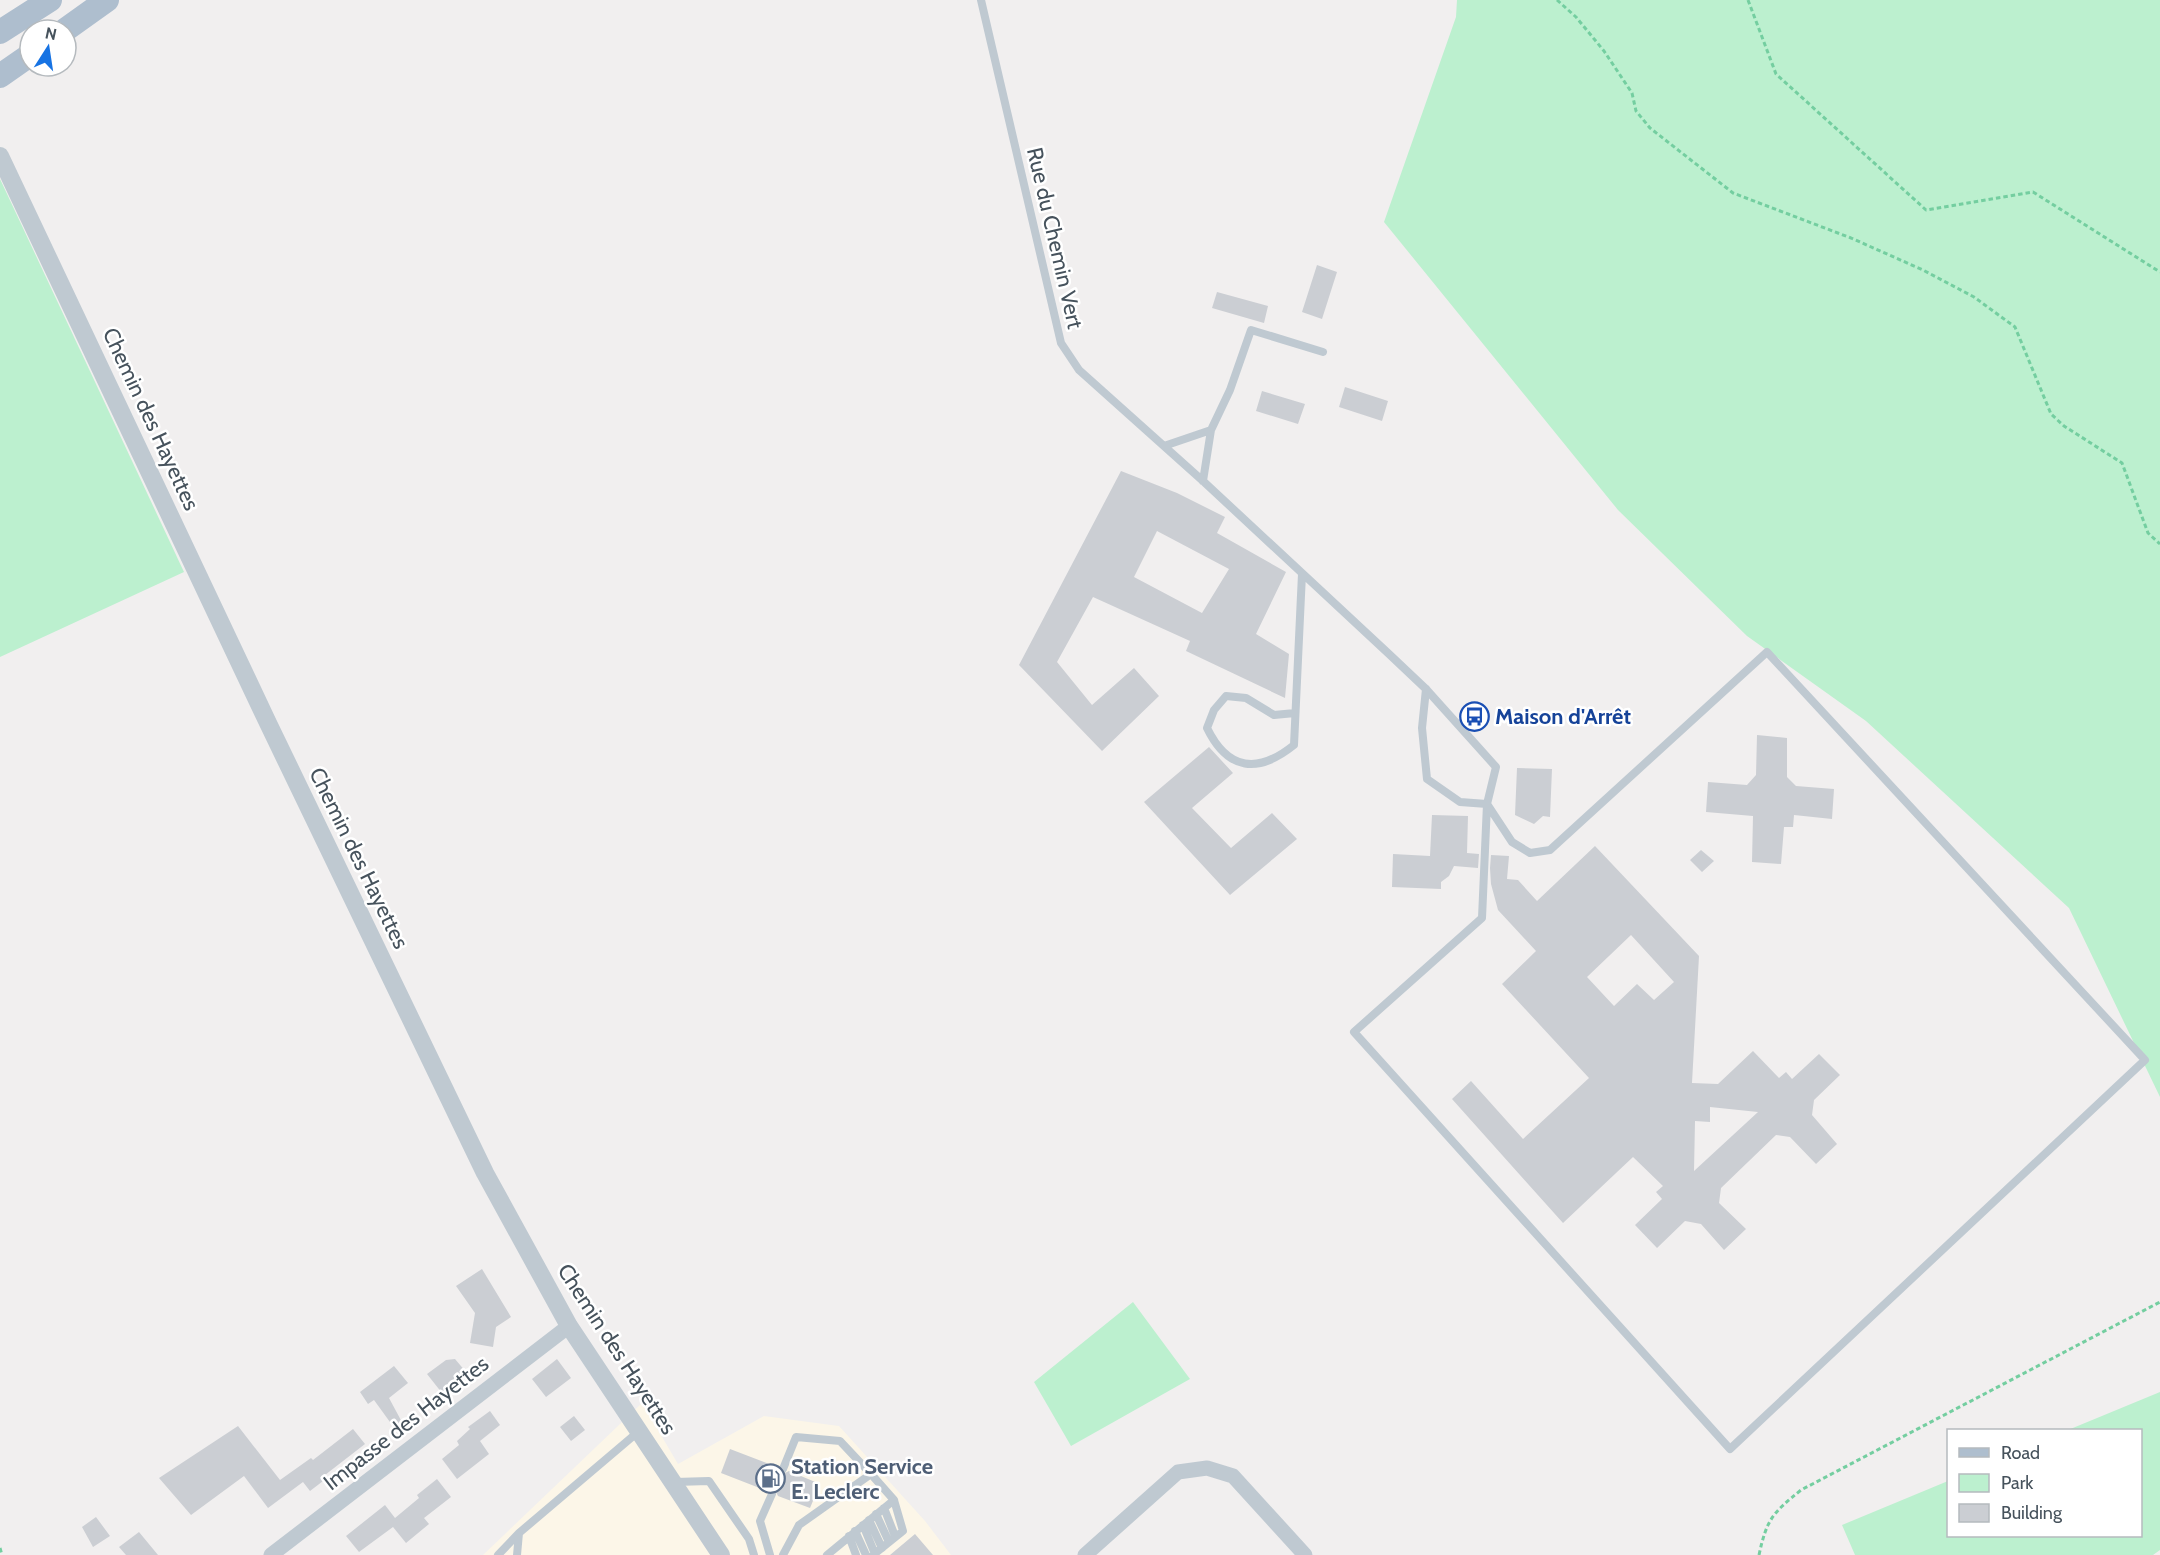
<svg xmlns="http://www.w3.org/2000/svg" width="2160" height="1555" viewBox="0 0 2160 1555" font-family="Cabin,sans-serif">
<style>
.commercial{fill:#fcf6e8}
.green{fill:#bcf0cf}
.building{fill:#cbced3;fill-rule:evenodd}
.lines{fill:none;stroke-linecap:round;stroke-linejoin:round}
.path{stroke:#74cea0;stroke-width:3;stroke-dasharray:4.5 3;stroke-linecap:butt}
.service{stroke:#bfc9d1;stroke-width:8}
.minor{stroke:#bfc9d1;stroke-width:15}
.tertiary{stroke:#bfc9d1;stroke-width:18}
.primary{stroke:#aebece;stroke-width:24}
.labels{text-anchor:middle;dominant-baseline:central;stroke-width:5;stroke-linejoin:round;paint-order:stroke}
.street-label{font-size:22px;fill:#46525c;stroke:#fff}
.transit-label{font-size:22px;font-weight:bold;fill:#164399;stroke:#fff;text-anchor:start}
.service-label{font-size:22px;font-weight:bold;fill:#4e5e75;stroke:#fff;text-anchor:start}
</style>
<rect width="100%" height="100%" fill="#f1efef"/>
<path class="commercial" d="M642,1403L678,1464L764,1416L839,1426L925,1521L951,1555H483Z"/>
<path class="green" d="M1457,0H2160V1097L2069,908L1866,721L1747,636L1618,510L1384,222L1456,17Z
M0,179L184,572L0,657Z
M1133,1302L1190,1379L1071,1446L1034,1382Z
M2160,1392V1550L2153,1555H1855L1842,1525L1948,1481V1536H2140V1430H2068Z"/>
<path class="building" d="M1317,265L1337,272L1322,319L1302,312Z
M1217,292L1268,306L1264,323L1212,308Z
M1345,387L1388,401L1382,421L1339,407Z
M1262,391L1305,404L1298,424L1256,411Z
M1121,471L1177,493L1225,517L1217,533L1286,572L1256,634L1289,654L1285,698L1186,651L1190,641L1093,597L1057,662L1092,705L1134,668L1159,696L1102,751L1019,665ZM1157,531L1229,569L1202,613L1134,577Z
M1757,735L1787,738V777L1796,786L1834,789L1832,819L1794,815L1793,827H1784L1781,864L1752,862L1753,816L1706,812L1708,782L1747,785L1756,775Z
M1209,747L1233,773L1192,808L1231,848L1272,813L1297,839L1230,895L1144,802Z
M1517,768L1552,769L1550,817L1543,816L1534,824L1515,815Z
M1432,815L1468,816L1467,853L1479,854L1478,868L1454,866L1449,876L1441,882V889L1392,887L1393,854L1430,856Z
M1595,846L1699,956L1692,1083L1718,1084L1753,1051L1779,1078L1786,1072L1792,1079L1819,1054L1840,1075L1814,1100L1812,1115L1837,1144L1816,1164L1790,1137L1776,1135L1721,1188L1719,1203L1746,1229L1724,1250L1701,1224L1685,1221L1657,1248L1635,1225L1662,1199L1656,1192L1663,1186L1633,1157L1563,1223L1452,1099L1471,1081L1523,1139L1589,1078L1502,984L1536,951L1498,910L1491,884L1490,868L1491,855L1509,856L1507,879L1518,880L1537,901ZM1631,935L1674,982L1654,1000L1637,984L1614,1006L1587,977ZM1710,1107L1758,1112L1694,1171L1695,1121L1710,1122Z
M1701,850L1714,861L1702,872L1690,860Z
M482,1269L511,1317L496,1327L493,1347L470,1343L475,1313L456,1286Z
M455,1359L466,1372L442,1393L427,1374L446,1360Z
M557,1359L571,1378L546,1397L532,1379Z
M394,1366L408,1383L389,1398L403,1424L395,1429L374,1400L368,1404L360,1392Z
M490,1411L500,1425L480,1441L489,1454L457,1479L442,1459L459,1445L457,1441L470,1429L468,1427Z
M574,1416L585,1430L571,1441L560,1427Z
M238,1426L280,1480L311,1458L313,1460L353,1429L365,1444L325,1475L327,1478L310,1491L303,1482L268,1508L244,1476L191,1515L159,1478Z
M730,1449L777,1467L781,1475L789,1471L820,1484L810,1508L778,1496L774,1488L767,1491L721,1473Z
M437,1479L451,1497L424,1518L429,1524L406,1543L393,1527L359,1552L346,1536L385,1505L395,1518L419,1498L417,1495Z
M96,1517L110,1536L93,1547L82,1527Z
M139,1532L158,1555H126L119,1547Z
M915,1534L933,1555H890Z"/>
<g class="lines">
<path class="path" d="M1557,0L1576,17L1604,51L1632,93L1636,111L1650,128L1733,193L1851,238L1923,270L1974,297L2015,327L2051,414L2064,426L2122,463L2148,533L2160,544
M1748,0L1776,74L1926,210L2033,192L2160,272
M0,1548L2,1555
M1759,1555C1767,1518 1773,1513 1801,1490L2160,1302"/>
<path class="service" d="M981,0L1061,343L1079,370L1203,481L1389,654L1426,689L1496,767L1487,804L1460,802L1427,779L1422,728L1426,689
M1164,446L1211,430
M1203,481L1211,430L1230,390L1251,330L1323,352
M1767,652L2145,1060L1730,1449L1354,1032L1482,918L1487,804L1512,842L1530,853L1550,850Z
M1295,713L1274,715L1246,698L1226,696L1214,710L1207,728C1228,771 1258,774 1294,745L1302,574
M783,1469L796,1437L840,1441L871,1474
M675,1482L709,1481L749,1539L754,1555
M884,1508L895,1536
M876,1514L889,1542
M869,1520L882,1548
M863,1525L875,1554
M855,1531L866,1555
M849,1536L856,1555
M498,1555L519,1533
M517,1555L519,1533L638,1432
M770,1555L760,1521L772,1494
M783,1555L799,1525L871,1474L894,1500L827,1555
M873,1555L903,1531L894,1500"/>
<path class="minor" d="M271,1555L569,1326
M1085,1555L1178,1472L1207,1468L1233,1476L1305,1555"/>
<path class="tertiary" d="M0,156L268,723L485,1173L569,1326L721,1555"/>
<path class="primary" d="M65,30L107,0
M0,32L50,0
M0,76L30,55"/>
</g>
<defs>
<symbol id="bus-ring" viewBox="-11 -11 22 22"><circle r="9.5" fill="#fff" stroke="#1a4fb4" stroke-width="1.5"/><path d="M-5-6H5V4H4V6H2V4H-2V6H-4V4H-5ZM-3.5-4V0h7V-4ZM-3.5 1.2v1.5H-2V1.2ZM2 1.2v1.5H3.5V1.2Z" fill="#1a4fb4"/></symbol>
<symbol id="fuel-ring" viewBox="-11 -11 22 22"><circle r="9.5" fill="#fff" stroke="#5c6f8a" stroke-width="1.5"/><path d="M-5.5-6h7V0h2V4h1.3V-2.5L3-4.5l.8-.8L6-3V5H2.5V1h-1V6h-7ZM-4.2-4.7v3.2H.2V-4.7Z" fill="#5c6f8a"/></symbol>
</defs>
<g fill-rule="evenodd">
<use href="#bus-ring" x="1458" y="700" width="33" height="33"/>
<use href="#fuel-ring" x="754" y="1462" width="33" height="33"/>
</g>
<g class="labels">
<g class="street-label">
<text transform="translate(1055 238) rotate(77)">Rue du Chemin Vert</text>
<text transform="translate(151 419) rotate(65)">Chemin des Hayettes</text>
<text transform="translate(359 858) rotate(64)">Chemin des Hayettes</text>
<text transform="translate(617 1349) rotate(57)">Chemin des Hayettes</text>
<text transform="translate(406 1423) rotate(-38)">Impasse des Hayettes</text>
</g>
<g class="transit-label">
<text x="1495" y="716">Maison d'Arrêt</text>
</g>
<g class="service-label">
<text x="791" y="1466">Station Service<tspan x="791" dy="25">E. Leclerc</tspan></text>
</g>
</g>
<rect x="1947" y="1429" width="195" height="108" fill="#ffffff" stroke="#b5babe" stroke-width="1.5"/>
<rect x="1959" y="1448" width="30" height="9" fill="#aebece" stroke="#b5babe" stroke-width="1.5"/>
<text x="2001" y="1459" font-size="18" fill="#46525c">Road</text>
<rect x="1959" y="1474" width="30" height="18" fill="#bcf0cf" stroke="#b5babe" stroke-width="1.5"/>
<text x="2001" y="1489" font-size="18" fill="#46525c">Park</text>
<rect x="1959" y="1504" width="30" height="18" fill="#cbced3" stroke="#b5babe" stroke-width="1.5"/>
<text x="2001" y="1519" font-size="18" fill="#46525c">Building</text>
<g transform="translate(48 48) rotate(12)"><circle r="28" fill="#ffffff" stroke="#b5babe" stroke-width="1.5"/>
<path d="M0-4.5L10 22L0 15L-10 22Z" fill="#1773e3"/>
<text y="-9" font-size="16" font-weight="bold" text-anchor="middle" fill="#46525c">N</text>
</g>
</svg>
